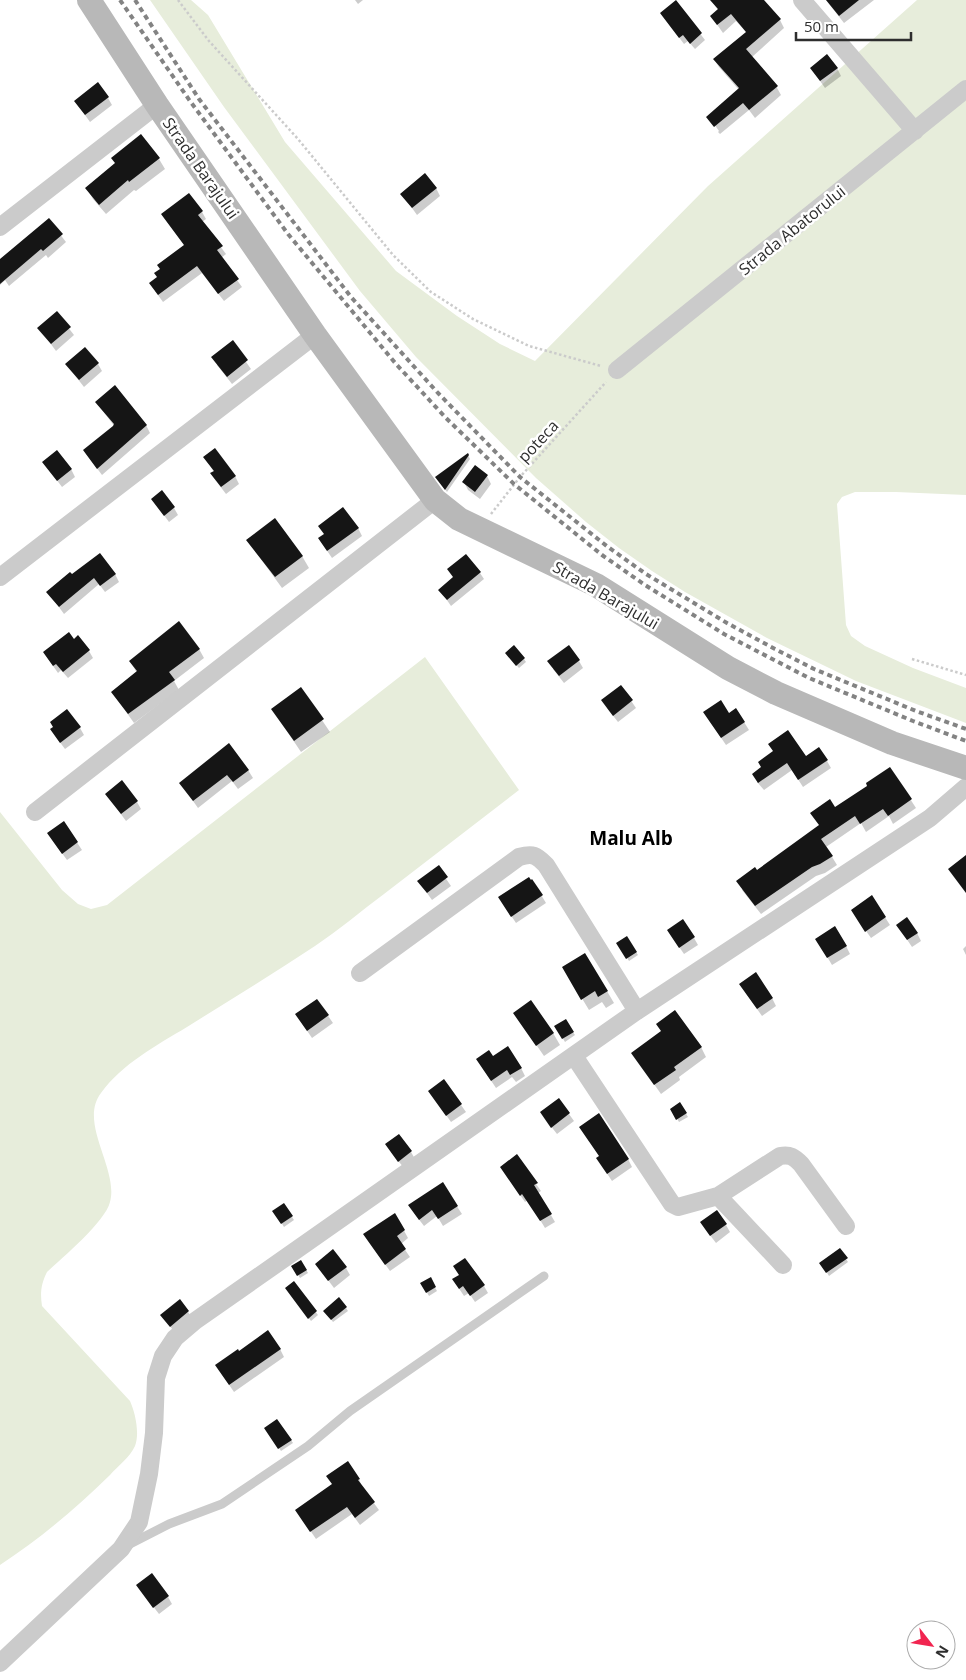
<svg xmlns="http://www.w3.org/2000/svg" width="966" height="1680" viewBox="0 0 966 1680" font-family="'Open Sans',sans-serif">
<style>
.green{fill:#e7eddb}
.shadow{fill:#0003}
.building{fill:#151515}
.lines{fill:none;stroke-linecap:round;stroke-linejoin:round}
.path{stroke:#cbcbcb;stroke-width:2.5;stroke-dasharray:2.5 2.5;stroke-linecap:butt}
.lane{stroke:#cbcbcb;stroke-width:9}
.street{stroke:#cbcbcb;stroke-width:18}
.secondary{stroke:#b8b8b8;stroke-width:24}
.rail{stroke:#838383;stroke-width:4;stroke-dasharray:5 4;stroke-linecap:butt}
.labels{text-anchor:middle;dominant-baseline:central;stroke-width:5;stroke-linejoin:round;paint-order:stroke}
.street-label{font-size:16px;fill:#2e2e2e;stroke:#fff}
.quarter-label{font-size:19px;font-weight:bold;fill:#000;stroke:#fff}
</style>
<rect width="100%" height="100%" fill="#fff"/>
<path class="green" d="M150,0H191L208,15L285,142L396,271L457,316L500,344L535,361L708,186L917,0H966V495L896,492H855L842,497L837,504L846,625L851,636L865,646L913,668L966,688V723L856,681L767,638L685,592L652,571L619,548L586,522L536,478L416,357L360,291L224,107Z
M425,657L519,790C474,825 429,859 384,894C361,911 339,930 315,946C273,974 230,1000 187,1027C157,1045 122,1064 101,1093C78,1123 119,1169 110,1202C105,1222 63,1257 47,1272C41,1284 40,1293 42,1306L130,1401C135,1412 140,1433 135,1446C130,1457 118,1466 110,1475C75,1509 41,1538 0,1565V812L62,890L78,904L91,909L107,905Z"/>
<path class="shadow" d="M355,0H363L358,4Z
M711,0H763L780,20L784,28L752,57L776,86L781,95L755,118L749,110L720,134L718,132L719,131L714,124H712L708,117L739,90L719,67L714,59L747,33L736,21L723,33L711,16L718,10Z
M826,0H874L844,23Z
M676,2L705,40L695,49L688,41L684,44L661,14Z
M811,68H837L841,76L825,88Z
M108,98L112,105L90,122L80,108Z
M159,159L165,169L136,191L134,190L106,214L93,199L87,188Z
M436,188L440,196L417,215L402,194Z
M202,212L206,219L202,222L226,254L221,258L242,287L224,301L202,273L163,302L155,291L159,278L185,246L162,215Z
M49,220L66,242L48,258L46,255L9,286L5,280L0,285V262Z
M57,313L74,335L56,351L39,328Z
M232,342L251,369L232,384L217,365Z
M66,364H98L102,371L84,387Z
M96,402L146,425L150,433L102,475L84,451L115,427Z
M468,455L470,459L447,492L439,481Z
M205,458L235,476L239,484L226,494L216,481L211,474L214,472Z
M43,462L71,469L75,477L62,487Z
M487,476L491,484L480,499L468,490L464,482Z
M152,499L174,508L178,515L169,522Z
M358,528L362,536L332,558L319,539Z
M248,540L302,556L309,568L282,588L255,551Z
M480,573L484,579L451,606L440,590L454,578Z
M115,574L119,582L105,592L99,584L64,614L48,592L72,576Z
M199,649L204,658L174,681L179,690L134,723L112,692L137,673L130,661Z
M89,651L93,658L68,678L61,670L58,673L44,653Z
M508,656L524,659L526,662L519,668Z
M579,661L583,668L564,683L553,669Z
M621,686L636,708L618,722L607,708Z
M301,689L330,732L301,752L272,709Z
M709,720L744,722L749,730L726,745Z
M80,728L84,735L65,749L56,737Z
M774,752L827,761L831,768L803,787L792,770L764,790L757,782L763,767Z
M890,768L916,808L893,824L889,816L866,832L861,823L826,847L837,865L825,873L816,876L761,914L742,890L756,871L820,826L835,809L869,786Z
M248,770L253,778L238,789L232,781L198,808L181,784Z
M106,794L137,802L141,809L126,821Z
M64,823L82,850L67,860L53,841Z
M438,867L451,886L432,900L419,882Z
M532,880L546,903L516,923L504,905Z
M872,897L890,925L871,938L857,918Z
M902,932L917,933L921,941L912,947Z
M626,937L638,955L629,961L618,943Z
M673,938H694L698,945L684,954Z
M817,940L846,946L850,954L832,965Z
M966,946V955L963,949Z
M585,954L614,1003L606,1008L602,1002L589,1010L563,967Z
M745,992L772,998L776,1006L762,1016Z
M317,1000L333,1023L312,1038L301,1022Z
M514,1013L553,1033L560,1045L544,1056Z
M565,1021L575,1035L565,1042L556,1027Z
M662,1032L701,1047L706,1057L679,1077L680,1080L661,1094L632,1053Z
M493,1058L521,1068L525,1076L516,1082L512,1077L496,1088L482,1067Z
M444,1081L466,1112L451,1122L434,1098Z
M559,1100L574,1121L557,1134L546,1120Z
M680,1104L688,1117L679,1122L672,1110Z
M391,1152H411L415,1159L404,1168Z
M600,1156L628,1159L632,1167L612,1181L602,1166Z
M506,1175L536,1184L541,1191L538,1193L555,1222L545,1228L528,1200L525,1202Z
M442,1184L462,1214L443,1226L437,1216L424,1226L414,1213Z
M284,1205L294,1220L284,1227L274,1211Z
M395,1214L408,1238L401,1244L410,1257L390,1271L369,1242Z
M726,1225L730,1232L716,1243L706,1230Z
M840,1250L848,1262L829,1276L821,1263Z
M301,1261L308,1273L300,1278L293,1267Z
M316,1264L346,1268L350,1275L334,1288Z
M460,1275L484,1286L488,1293L475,1302L469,1293L464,1296L458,1287Z
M430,1279L437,1291L429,1296L422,1284Z
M293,1282L318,1315L311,1321L288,1291Z
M346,1308L348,1311L333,1322L327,1314Z
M188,1312L193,1319L175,1333L162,1315Z
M280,1349L284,1357L234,1392L221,1373L239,1352Z
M268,1432L291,1440L293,1443L281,1451Z
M359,1479L362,1487L379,1510L360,1525L352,1514L316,1539L301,1517Z
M142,1592L168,1597L172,1604L159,1614Z"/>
<path class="building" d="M676,0L702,33L690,44L683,35L679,38L660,13Z
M710,0H764L781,19L746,49L778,86L749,110L743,103L714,127L706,117L739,88L713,59L746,32L731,14L717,25L710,16L718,9Z
M826,0H859L839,16Z
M827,54L838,68L820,81L810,68Z
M98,82L109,97L85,115L74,101Z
M141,134L160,158L129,182L128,180L99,205L85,188L115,163L111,158Z
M425,173L437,188L412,208L400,194Z
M189,193L203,211L198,215L223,246L217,250L239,279L218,294L197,266L158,295L149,283L157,277L154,273L160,269L157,265L184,245L161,214Z
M49,218L63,234L43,251L41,249L0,284V259Z
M57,311L71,327L51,344L37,328Z
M233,340L248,360L227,377L211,357Z
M85,347L99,363L79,380L65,364Z
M115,385L147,425L97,469L83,450L113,426L114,424L95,402Z
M215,448L236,476L221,487L210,473L214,471L203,457Z
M57,450L72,469L57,481L42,462Z
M468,453L469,455L445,490L435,477Z
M475,465L488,475L475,492L462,482Z
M162,490L175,507L164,516L151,499Z
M343,507L359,528L327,551L318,538L324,534L318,526Z
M275,518L303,556L275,577L246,540Z
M100,553L116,574L100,586L94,578L59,607L46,592L70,572L72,574Z
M466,554L481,572L447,600L438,590L453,577L447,569Z
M179,621L200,649L169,672L175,680L128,714L111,692L137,671L129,661Z
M69,632L74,639L78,635L90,650L63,672L56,664L53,666L43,652Z
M514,645L525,658L516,666L505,653Z
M569,645L580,660L559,676L547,661Z
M621,685L633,700L613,716L601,700Z
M301,687L324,719L294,741L271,709Z
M721,700L729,713L736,708L745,722L721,738L703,712Z
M67,709L81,727L60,743L50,729L53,727L50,722Z
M788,730L806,756L819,747L828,760L798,780L787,763L758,783L752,774L761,767L758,762L773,751L768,744Z
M229,743L249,770L233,782L227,775L193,801L179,783Z
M890,767L912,799L888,816L883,809L860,824L855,816L821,839L833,856L820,864L812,867L755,906L736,881L755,867L757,870L819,825L810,813L830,799L835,807L867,786L866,783Z
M122,780L138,801L121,814L105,794Z
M64,821L78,842L62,854L47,833Z
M966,855V893L948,869Z
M439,865L448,877L427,893L417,881Z
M529,877L531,880L532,879L543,895L511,917L498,897Z
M872,895L886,917L865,932L851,910Z
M907,917L918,933L907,940L896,925Z
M683,919L695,937L679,948L667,930Z
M835,926L847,946L827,958L815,939Z
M627,936L637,952L626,959L616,943Z
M585,953L608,991L598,997L595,991L581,1000L562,967Z
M756,972L773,998L757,1009L739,984Z
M317,999L329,1015L307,1031L295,1014Z
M531,1000L554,1033L536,1046L513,1013Z
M675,1010L702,1047L674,1067L676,1070L654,1085L631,1053L661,1031L656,1024Z
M566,1019L574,1032L562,1039L554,1026Z
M508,1046L522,1068L510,1075L507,1070L491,1081L476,1059L489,1050L493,1056Z
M444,1079L462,1104L446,1116L428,1091Z
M559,1098L570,1113L551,1128L540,1112Z
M680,1102L687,1113L676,1120L670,1109Z
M599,1113L629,1159L607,1174L596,1158L599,1156L579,1127Z
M399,1134L412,1151L398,1162L385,1144Z
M517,1154L538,1183L534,1185L552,1214L540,1221L522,1194L520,1196L500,1167Z
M443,1182L458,1206L438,1219L432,1210L419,1220L408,1205Z
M284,1203L293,1216L281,1224L272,1211Z
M717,1210L727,1224L710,1236L700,1222Z
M395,1213L405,1230L397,1236L406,1249L385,1265L363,1234Z
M840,1248L848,1258L826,1273L819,1263Z
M333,1249L347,1267L328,1281L315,1264Z
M465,1258L485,1285L470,1296L463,1286L459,1289L452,1279L459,1275L453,1266Z
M301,1260L307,1270L297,1276L291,1266Z
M431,1277L436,1287L426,1293L420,1283Z
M294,1281L317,1311L308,1319L285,1288Z
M339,1297L347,1307L331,1320L323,1311Z
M180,1299L189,1311L170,1327L160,1315Z
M268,1330L281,1349L229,1385L215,1365L238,1349L239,1351Z
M277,1419L292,1440L278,1449L264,1428Z
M348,1461L360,1479L358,1480L375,1502L355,1518L347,1507L310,1532L295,1510L332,1484L326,1476Z
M152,1573L169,1596L153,1608L136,1585Z"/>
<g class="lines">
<path class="path" d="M178,0L209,41L298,139L393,255L431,292L473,319L529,346L601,366
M491,514L520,477L606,382
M912,659L966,675"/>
<path class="lane" d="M128,1545L169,1524L222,1504L308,1446L350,1411L544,1276"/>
<path class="street" d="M802,0L915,131
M0,227L157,105
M617,370L966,89
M0,577L315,335
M35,812L435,500
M360,973L519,857C533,853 536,855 546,865L637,1011
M574,1056L672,1204L678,1207L718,1196L780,1156C790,1154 794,1157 801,1164L846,1226
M718,1196L783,1265
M0,1663L121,1549L139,1522L149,1474L154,1433L156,1378L163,1356L175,1338L195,1321L637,1011L930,818L966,787"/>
<path class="secondary" d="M89,0L157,105L315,335L435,500L459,519L596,585L728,668L776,693L892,743L966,768"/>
<path class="rail" d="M120,0L190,101L288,234L396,364L446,418L514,484L602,555L645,585L724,634L809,678L913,721L966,741
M135,0L199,99L351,297L438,393L520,477L608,547L646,574L727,623L775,649L814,669L916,711L966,729"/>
</g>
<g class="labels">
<g class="street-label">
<text transform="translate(201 168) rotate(55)">Strada Barajului</text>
<text transform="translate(792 230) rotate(-39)">Strada Abatorului</text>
<text transform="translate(538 441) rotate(-47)">poteca</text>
<text transform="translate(606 595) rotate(30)">Strada Barajului</text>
</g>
<g class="quarter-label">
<text x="631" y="838">Malu Alb</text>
</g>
</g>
<g transform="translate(931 1645) rotate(121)"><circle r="24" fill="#ffffff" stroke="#ababab"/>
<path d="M0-4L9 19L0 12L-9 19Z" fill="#f12550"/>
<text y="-8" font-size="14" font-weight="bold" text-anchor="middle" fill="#2e2e2e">N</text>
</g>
<path d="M796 32v8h115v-8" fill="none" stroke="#2e2e2e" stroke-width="2.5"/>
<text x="804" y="32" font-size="15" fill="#2e2e2e" stroke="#ffffff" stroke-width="4" paint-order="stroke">50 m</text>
</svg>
